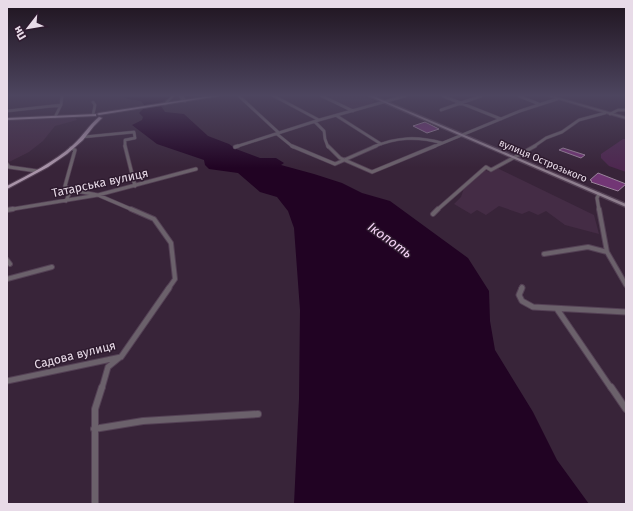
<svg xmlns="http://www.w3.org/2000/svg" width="633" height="511" viewBox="0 0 633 511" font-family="'Fira Sans',sans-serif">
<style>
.built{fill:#442c45}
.green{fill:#4e2850}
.water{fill:#210323}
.building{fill:#723675;stroke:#9a839b}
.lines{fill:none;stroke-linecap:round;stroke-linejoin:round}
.pedestrian-casing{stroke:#544155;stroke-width:3}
.minor-far4-casing{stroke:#544155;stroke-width:3.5}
.minor-far3-casing{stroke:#544155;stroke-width:4.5}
.minor-far2-casing{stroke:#544155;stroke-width:6}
.minor-far1-casing{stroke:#544155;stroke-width:7}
.minor-casing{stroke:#544155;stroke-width:8}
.tertiary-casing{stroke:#544155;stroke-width:2}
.secondary-casing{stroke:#544155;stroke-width:2.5}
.primary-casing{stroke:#544155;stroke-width:2}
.pedestrian{stroke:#6b616b;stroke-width:2}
.minor-far4{stroke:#6b616b;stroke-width:2.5}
.minor-far3{stroke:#6b616b;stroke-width:3}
.minor-far2{stroke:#6b616b;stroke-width:4}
.minor-far1{stroke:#6b616b;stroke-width:5}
.minor{stroke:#6b616b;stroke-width:6}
.tertiary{fill:#6b616b;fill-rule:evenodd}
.secondary{fill:#8e7e8e;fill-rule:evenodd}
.primary{fill:#a994a9;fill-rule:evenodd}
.labels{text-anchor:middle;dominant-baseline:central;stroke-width:3;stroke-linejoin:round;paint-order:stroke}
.far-street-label{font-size:10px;fill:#e8dbe8;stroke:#2e1b2f}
.street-label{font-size:12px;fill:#e8dbe8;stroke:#2e1b2f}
.water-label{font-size:13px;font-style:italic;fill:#f6d4f7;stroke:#2e1b2f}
</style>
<rect width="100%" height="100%" fill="#382439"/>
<path class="built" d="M332,96H364L375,101L372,102L375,103L352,110L327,98Z
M75,117L77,120L55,126L43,141L29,152L9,162L7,160V120Z
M497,168L594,215L599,234L565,225L546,211L538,215L529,211L522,214L499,206L486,215L477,210L471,214L454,204L461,197L464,188L475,177L485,170L489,172Z"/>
<path class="green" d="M623,139H626V172L609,166L601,158V154Z"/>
<path class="water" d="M120,96H172L159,104L145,106L141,101L128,99Z
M161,106L165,112L184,114L208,136L229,144L236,149L260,158H276L284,163L281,165L314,174L342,183L362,193L390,201L468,258L489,291L490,321L495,350L533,412L557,460L589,504H294L299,399L300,310L294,228L288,211L277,197L260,192L238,173L209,169L205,165L204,160L157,144L132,125L142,120L143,117L139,113L144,108Z"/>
<path class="building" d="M425,122L439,129L427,133L413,126Z
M563,148L585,155L581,158L559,150Z
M598,173L626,184L618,191L591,182L592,181L590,180Z"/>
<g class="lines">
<defs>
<path id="pedestrian" d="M180,96L183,101H181
M167,103L165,104L173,96"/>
<path id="minor-far4" d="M182,96L185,101
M239,96L279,133
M274,96L319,120
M322,96L353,111
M443,96L501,119
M519,96L539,104
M93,102L95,105L93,115
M441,110L481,96
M7,111L61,105
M610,114L618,110H626
M337,116L381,144
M55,117L61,105L62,96
M315,122L324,131L325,139L328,147
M277,134L293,147
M83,137L134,132L135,138L125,140V147
M235,147L319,120L405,96
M373,147C397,137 417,136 442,143
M433,147L520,111L557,99
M533,147L546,138L562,132L579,120L605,113"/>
<path id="minor-far3" d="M125,146L135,186
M292,146L335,164L376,146
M328,146L340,158L372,172L435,146
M235,147L238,146
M71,148L75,150L65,186L71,190L98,195L133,210
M7,164L9,167L37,171
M599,194L597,198L599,210
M66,201L71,190
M7,210L98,195L196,169
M437,210L486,167L491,170L535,146"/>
<path id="minor-far2" d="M131,209L154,219L171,243L175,279L168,289
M599,209L607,252L626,285
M7,210L13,209
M433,214L438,209
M544,254L588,247L607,252
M7,260L10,264
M7,279L52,267
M521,289L522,287"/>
<path id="minor-far1" d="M522,288L519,295L522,301L533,307L626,312
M557,309L611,388
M7,381L121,357L169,288
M102,388L108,367L119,358"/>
<path id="minor" d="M611,387L626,409
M94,429L143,421L258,414
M95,504V409L102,387"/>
<path id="tertiary" d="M548,96H552L626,117V119Z"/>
<path id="secondary" d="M369,96H373L626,204V207Z"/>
<path id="primary" d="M210,96H219L99,115L97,114L99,113Z
M96,114V116H95L7,120V118Z
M99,117L102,118L94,126L83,140L67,154L48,167L7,189V186C30,174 54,162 73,145C83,136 89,125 99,117Z"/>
</defs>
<use href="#pedestrian" class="pedestrian-casing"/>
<use href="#minor-far4" class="minor-far4-casing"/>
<use href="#minor-far3" class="minor-far3-casing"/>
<use href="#minor-far2" class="minor-far2-casing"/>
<use href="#minor-far1" class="minor-far1-casing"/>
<use href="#minor" class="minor-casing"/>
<use href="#tertiary" class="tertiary-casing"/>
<use href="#secondary" class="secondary-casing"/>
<use href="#primary" class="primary-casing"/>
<use href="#pedestrian" class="pedestrian"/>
<use href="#minor-far4" class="minor-far4"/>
<use href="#minor-far3" class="minor-far3"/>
<use href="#minor-far2" class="minor-far2"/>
<use href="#minor-far1" class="minor-far1"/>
<use href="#minor" class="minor"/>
<use href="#tertiary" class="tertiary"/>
<use href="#secondary" class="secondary"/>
<use href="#primary" class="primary"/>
</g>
<linearGradient id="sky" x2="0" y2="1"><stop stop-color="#1f141f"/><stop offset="0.57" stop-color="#4d455f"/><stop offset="1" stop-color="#4d455f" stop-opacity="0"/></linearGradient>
<rect width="633" height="168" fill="url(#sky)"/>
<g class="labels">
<g class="far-street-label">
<text transform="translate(543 161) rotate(23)">вулиця Острозького</text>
</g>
<g class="street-label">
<text transform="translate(100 183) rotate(-12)">Татарська вулиця</text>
<text transform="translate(75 355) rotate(-14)">Садова вулиця</text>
</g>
<g class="water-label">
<text transform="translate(390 240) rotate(36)">Ікопоть</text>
</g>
</g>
<rect width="633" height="511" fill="none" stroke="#e8dbe8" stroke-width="16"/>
<g transform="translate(28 28) rotate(239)" stroke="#2e1b2f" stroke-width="3" paint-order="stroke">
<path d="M0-3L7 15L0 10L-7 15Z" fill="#e8dbe8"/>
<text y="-6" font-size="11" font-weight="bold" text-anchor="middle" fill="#e8dbe8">Пн</text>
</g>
</svg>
